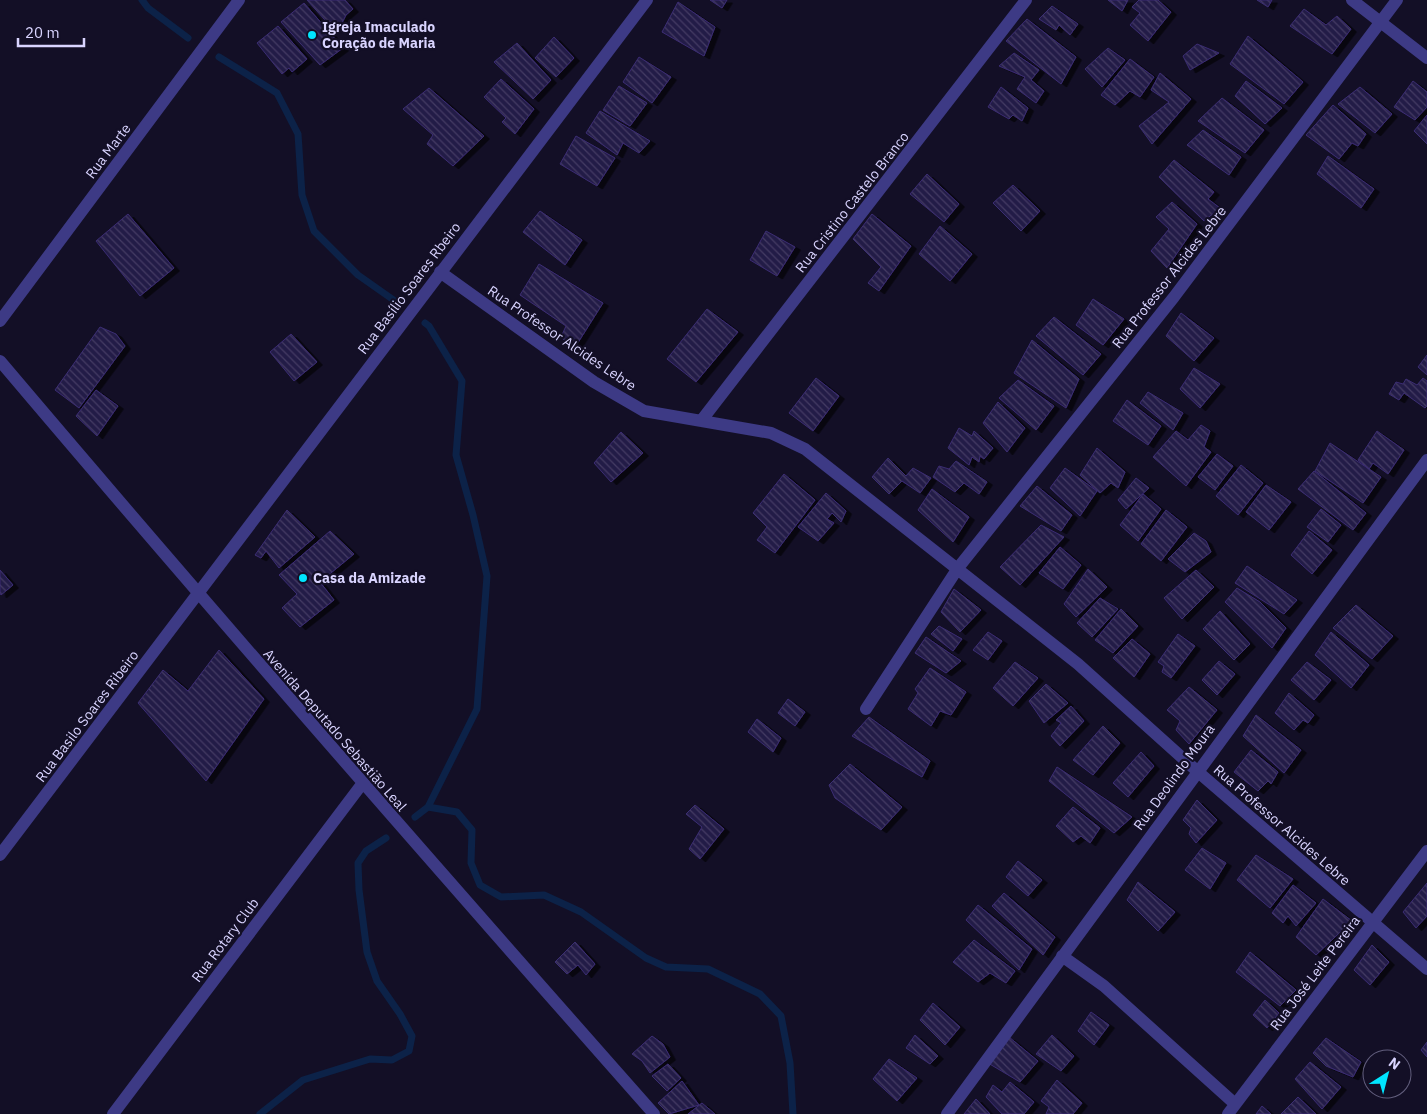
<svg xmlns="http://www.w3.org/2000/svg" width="1427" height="1114" viewBox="0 0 1427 1114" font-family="'IBM Plex Sans',sans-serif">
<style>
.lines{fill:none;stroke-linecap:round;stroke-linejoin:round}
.stream{stroke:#0c2248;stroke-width:7}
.building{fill:url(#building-back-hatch);stroke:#3b2d73;filter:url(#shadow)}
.minor{stroke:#3d3a85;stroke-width:12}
.poi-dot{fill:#00e5ff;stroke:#130f26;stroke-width:2}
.labels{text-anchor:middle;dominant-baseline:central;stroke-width:4.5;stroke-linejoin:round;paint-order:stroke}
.poi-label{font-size:14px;font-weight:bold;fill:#d9d4ff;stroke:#130f26;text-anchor:start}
.street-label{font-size:14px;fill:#d9d4ff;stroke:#130f26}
</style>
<defs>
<pattern id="building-back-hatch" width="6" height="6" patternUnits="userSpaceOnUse" patternTransform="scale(1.25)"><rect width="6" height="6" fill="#241b47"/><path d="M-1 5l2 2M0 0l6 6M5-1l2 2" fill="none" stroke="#433b63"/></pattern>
<filter id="shadow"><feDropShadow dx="5.5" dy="3" stdDeviation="0" flood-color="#0009"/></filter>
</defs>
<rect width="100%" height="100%" fill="#130f26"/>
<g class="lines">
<path class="stream" d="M142,0L148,8L188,38
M219,57L277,93L298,134L302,195L314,231L358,275L395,301
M428,807L457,812L472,830L471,863L480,885L501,897L544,895L581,912L646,958L666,967L708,969L760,994L781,1016L790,1063L793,1114
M415,817L428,807L477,709L487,576L473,515L456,455L462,381L429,326L425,323
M260,1114L303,1080L370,1059L392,1060L409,1051L412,1036L400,1014L377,981L367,952L359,890L358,863L366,851L386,838"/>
</g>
<path class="building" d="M307,0H345L353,9L346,15L340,27L334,30Z
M710,0H727L722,8Z
M1108,0H1128L1122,11Z
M1139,0H1158L1171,12L1148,41L1130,25L1140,13L1132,7Z
M1257,0H1272L1268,7Z
M678,2L715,27L704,56L662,32Z
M304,3L343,48L320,65L281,22Z
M1052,6L1078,24L1070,35L1059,25L1056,30L1039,19Z
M1304,9L1326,25L1337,16L1351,29L1332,54L1290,26Z
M1027,19L1076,57L1061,84L1006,41Z
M278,26L307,59L292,72L289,68L282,74L257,43Z
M1248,36L1303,82L1284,104L1230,64Z
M554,37L574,58L556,77L535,58Z
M517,43L551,80L533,99L494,62Z
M1197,44L1219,53L1190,70L1183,56Z
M1108,48L1125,60L1102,87L1085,69Z
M1014,53L1039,70L1031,80L1044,91L1036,103L1017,89L1025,77L999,66Z
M639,57L671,77L652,103L623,82Z
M1130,59L1154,77L1140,97L1130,91L1115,105L1101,95Z
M1160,73L1191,99L1152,144L1139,126L1169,102L1151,90Z
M501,79L534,109L515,134L502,122L506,118L484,97Z
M1246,81L1282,108L1265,124L1235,96Z
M1413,81L1427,92V107L1415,120L1394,107Z
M619,86L647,103L630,126L603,110Z
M1001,87L1028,108L1022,121L1013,115L1009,119L988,107Z
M1360,87L1392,114L1375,133L1338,104Z
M429,88L484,136L453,166L427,144L433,135L403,109Z
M1222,98L1264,130L1245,153L1198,121Z
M1333,105L1366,134L1358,146L1352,143L1339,159L1306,135Z
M600,111L650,141L639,153L623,143L617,155L586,133Z
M1427,115V144L1414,131Z
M1203,130L1241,157L1229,175L1187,145Z
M576,136L615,158L597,186L560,164Z
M1328,156L1374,189L1361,208L1317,174Z
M1174,160L1214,192L1208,199L1220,208L1204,221L1159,177Z
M927,174L959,204L944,222L910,194Z
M1013,185L1040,211L1021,231L993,203Z
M1172,202L1197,224L1167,268L1151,251L1169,229L1156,217Z
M540,211L582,240L565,265L523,232Z
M128,214L174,268L140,296L96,241Z
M872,214L911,246L879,291L868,283L881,267L853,239Z
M940,226L972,254L950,281L919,254Z
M766,231L795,247L777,276L750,260Z
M539,264L603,303L574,349L561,337L566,326L520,295Z
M1093,299L1124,319L1103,345L1076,325Z
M707,309L738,332L696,382L667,359Z
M1181,313L1214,338L1194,361L1166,336Z
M1054,317L1101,354L1083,375L1036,336Z
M100,327L116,334L125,346L79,408L55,390Z
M291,334L317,362L294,381L270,352Z
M1032,340L1079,379L1066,408L1014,373Z
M1427,355V375L1418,367Z
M1194,368L1220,384L1200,408L1180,389Z
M816,378L839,396L813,431L789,413Z
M1423,378L1427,381V406L1425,408L1404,393L1399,400L1389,394L1396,382L1403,384L1406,379L1417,385Z
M1018,380L1054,406L1036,430L999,398Z
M96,390L118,406L97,436L76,416Z
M1148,392L1183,413L1173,430L1140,403Z
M1127,400L1161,426L1148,445L1113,421Z
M998,402L1025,428L1007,452L983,423Z
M1201,425L1210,431L1204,447L1211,452L1186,486L1153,457L1176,431L1188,440Z
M959,428L972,436L974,431L993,448L984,459L980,456L979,462L972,457L969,465L948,448Z
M1377,431L1404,450L1388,474L1373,463L1369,469L1358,460Z
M621,432L643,453L611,482L594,463Z
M1330,443L1381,477L1363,503L1315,471Z
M1097,448L1125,472L1118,488L1111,483L1100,493L1080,475Z
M1217,454L1233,466L1215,490L1198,477Z
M888,458L906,476L913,468L931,478L920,493L902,481L889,494L872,477Z
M956,461L987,482L979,494L964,483L955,492L933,477L939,466L949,469Z
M1241,465L1263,483L1238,515L1216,496Z
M1065,468L1097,491L1080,516L1050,488Z
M1314,471L1366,513L1353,530L1298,489Z
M784,474L815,500L775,553L757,540L767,527L753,513Z
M1136,478L1149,488L1126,509L1118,500Z
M1266,485L1291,502L1269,530L1246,512Z
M1037,486L1072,515L1061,531L1020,506Z
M932,489L969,517L953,542L918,510Z
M826,493L846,511L841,522L832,513L827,519L834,523L818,541L798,527Z
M1143,494L1161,509L1138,541L1120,525Z
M1321,509L1341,525L1328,542L1307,527Z
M287,510L315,537L279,568L266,551L261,558L255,555Z
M1166,510L1187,527L1161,561L1141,544Z
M1041,525L1064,537L1020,585L1000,567Z
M330,531L354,554L320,582L334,600L300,627L282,608L297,594L279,575Z
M1309,531L1332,550L1312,574L1291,555Z
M1194,533L1206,541L1211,552L1185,572L1168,559Z
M1060,547L1081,565L1063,589L1039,573Z
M1247,566L1297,600L1284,614L1235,583Z
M1088,569L1107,587L1076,617L1064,604Z
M0,570L13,585L1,595L0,593Z
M1196,570L1214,587L1182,619L1164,598Z
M1237,588L1260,602L1286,628L1272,648L1225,602Z
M954,589L981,610L960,632L941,612Z
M1100,598L1118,609L1092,637L1077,623Z
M1356,605L1393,636L1372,659L1333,628Z
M1121,609L1138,626L1113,653L1095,640Z
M1220,611L1250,644L1234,660L1203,629Z
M939,626L962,639L953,651L931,634Z
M988,632L1002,641L988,660L973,650Z
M1331,632L1369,665L1351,688L1315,655Z
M1178,634L1195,646L1171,678L1162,672L1164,666L1158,662Z
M926,637L961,661L946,673L915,653Z
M1132,639L1150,654L1134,677L1113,658Z
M219,650L264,699L206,781L138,703L163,670L188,691Z
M1219,661L1235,674L1217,695L1202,680Z
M1015,662L1038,678L1013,706L993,688Z
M1307,662L1331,680L1314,700L1291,680Z
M930,668L966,692L951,715L940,711L931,726L908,709L918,693L915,689Z
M1046,684L1068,703L1044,723L1029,701Z
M1189,687L1217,710L1189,744L1176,730L1180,721L1167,710Z
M1289,693L1314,715L1308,723L1303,720L1294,730L1275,713Z
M788,699L805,712L795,726L778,713Z
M1071,706L1084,721L1060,746L1051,736L1061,723L1056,720Z
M1256,715L1301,750L1284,773L1243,736Z
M869,717L930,761L922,777L852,736Z
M757,719L781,738L773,752L748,732Z
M1103,726L1120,743L1093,775L1073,760Z
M1251,750L1278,772L1271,784L1268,781L1258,791L1234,772Z
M1141,752L1154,766L1128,797L1113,783Z
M850,764L902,807L881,830L835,798L829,785Z
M1057,767L1132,817L1114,833L1049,781Z
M1197,800L1217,820L1196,843L1189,834L1191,828L1183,820Z
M695,805L724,829L700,859L689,849L702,827L686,814Z
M1073,807L1100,828L1090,843L1081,836L1073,842L1056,826Z
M1202,848L1226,863L1210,889L1185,870Z
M1256,855L1293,879L1270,908L1237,880Z
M1018,861L1042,880L1028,896L1006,877Z
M1138,882L1175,912L1158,931L1127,900Z
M1427,883V916L1416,928L1403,912Z
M1293,885L1316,903L1296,926L1288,916L1283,923L1272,913Z
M1004,893L1055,937L1043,955L992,906Z
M1323,899L1352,921L1316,955L1296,937Z
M978,905L1032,949L1019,970L966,920Z
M974,940L1015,971L1006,983L990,973L978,982L953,962Z
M575,942L595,964L586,975L578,965L567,974L555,962Z
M1372,945L1389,962L1370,985L1354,970Z
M1250,952L1296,990L1280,1006L1236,972Z
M1265,1000L1279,1013L1267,1028L1253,1015Z
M933,1003L960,1027L945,1045L920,1020Z
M1091,1012L1109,1025L1094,1045L1078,1031Z
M915,1035L938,1056L930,1064L906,1048Z
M1052,1035L1074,1056L1061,1071L1036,1054Z
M652,1036L663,1044L670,1057L650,1073L642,1061L632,1054Z
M1009,1037L1038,1061L1020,1082L988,1063Z
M1326,1038L1361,1062L1353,1077L1326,1066L1313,1053Z
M1427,1042V1057L1421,1050Z
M889,1059L917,1078L897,1101L873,1079Z
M1310,1062L1341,1087L1322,1109L1295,1079Z
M668,1064L681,1078L667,1091L652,1076Z
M1057,1080L1082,1103L1073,1114H1046L1049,1107L1041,1101Z
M682,1081L699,1105L669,1114L658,1103Z
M1010,1082L1034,1102L1024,1114H1002L986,1097L993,1085L1002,1092Z
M1298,1097L1316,1114H1281Z
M976,1099L990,1114H964Z
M702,1103L715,1114H688Z
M1262,1106L1271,1114H1256Z"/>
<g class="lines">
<path class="minor" d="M1352,0L1427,58
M440,272L594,382L644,411L771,433L805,449L1078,664L1197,771L1427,969
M0,321L239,0
M0,361C215,615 434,865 654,1114
M701,421L1026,0
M866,709L958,568L1174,297L1397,0
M0,855L647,0
M1062,956L1104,986L1234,1103
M113,1114L362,784
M947,1114L1427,460
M1228,1114L1427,851"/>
</g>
<g class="poi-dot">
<circle cx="312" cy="35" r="5"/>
<circle cx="303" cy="578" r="5"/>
</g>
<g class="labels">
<g class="poi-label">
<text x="322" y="27">Igreja Imaculado<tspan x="322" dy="16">Coração de Maria</tspan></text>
<text x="313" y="578">Casa da Amizade</text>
</g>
<g class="street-label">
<text transform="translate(108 151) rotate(-53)">Rua Marte</text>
<text transform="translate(852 202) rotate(-52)">Rua Cristino Castelo Branco</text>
<text transform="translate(1169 277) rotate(-52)">Rua Professor Alcides Lebre</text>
<text transform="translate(409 288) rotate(-53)">Rua Basílio Soares Rbeiro</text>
<text transform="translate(562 338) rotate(34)">Rua Professor Alcides Lebre</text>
<text transform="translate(87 716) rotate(-53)">Rua Basilo Soares Ribeiro</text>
<text transform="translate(335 730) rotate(49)">Avenida Deputado Sebastião Leal</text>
<text transform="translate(1174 777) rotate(-54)">Rua Deolindo Moura</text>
<text transform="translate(1282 825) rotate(41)">Rua Professor Alcides Lebre</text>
<text transform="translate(225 940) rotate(-53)">Rua Rotary Club</text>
<text transform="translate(1315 973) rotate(-53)">Rua José Leite Pereira</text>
</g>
</g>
<g transform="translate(1387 1074) rotate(36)"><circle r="24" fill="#130f26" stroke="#625e7d"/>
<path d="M0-4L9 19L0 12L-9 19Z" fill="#00e5ff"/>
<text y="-8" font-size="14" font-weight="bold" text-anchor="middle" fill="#d9d4ff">N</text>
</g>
<path d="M18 38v8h66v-8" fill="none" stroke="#d9d4ff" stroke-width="2.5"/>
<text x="25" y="38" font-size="15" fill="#d9d4ff" stroke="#130f26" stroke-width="4" paint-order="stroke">20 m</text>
</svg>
